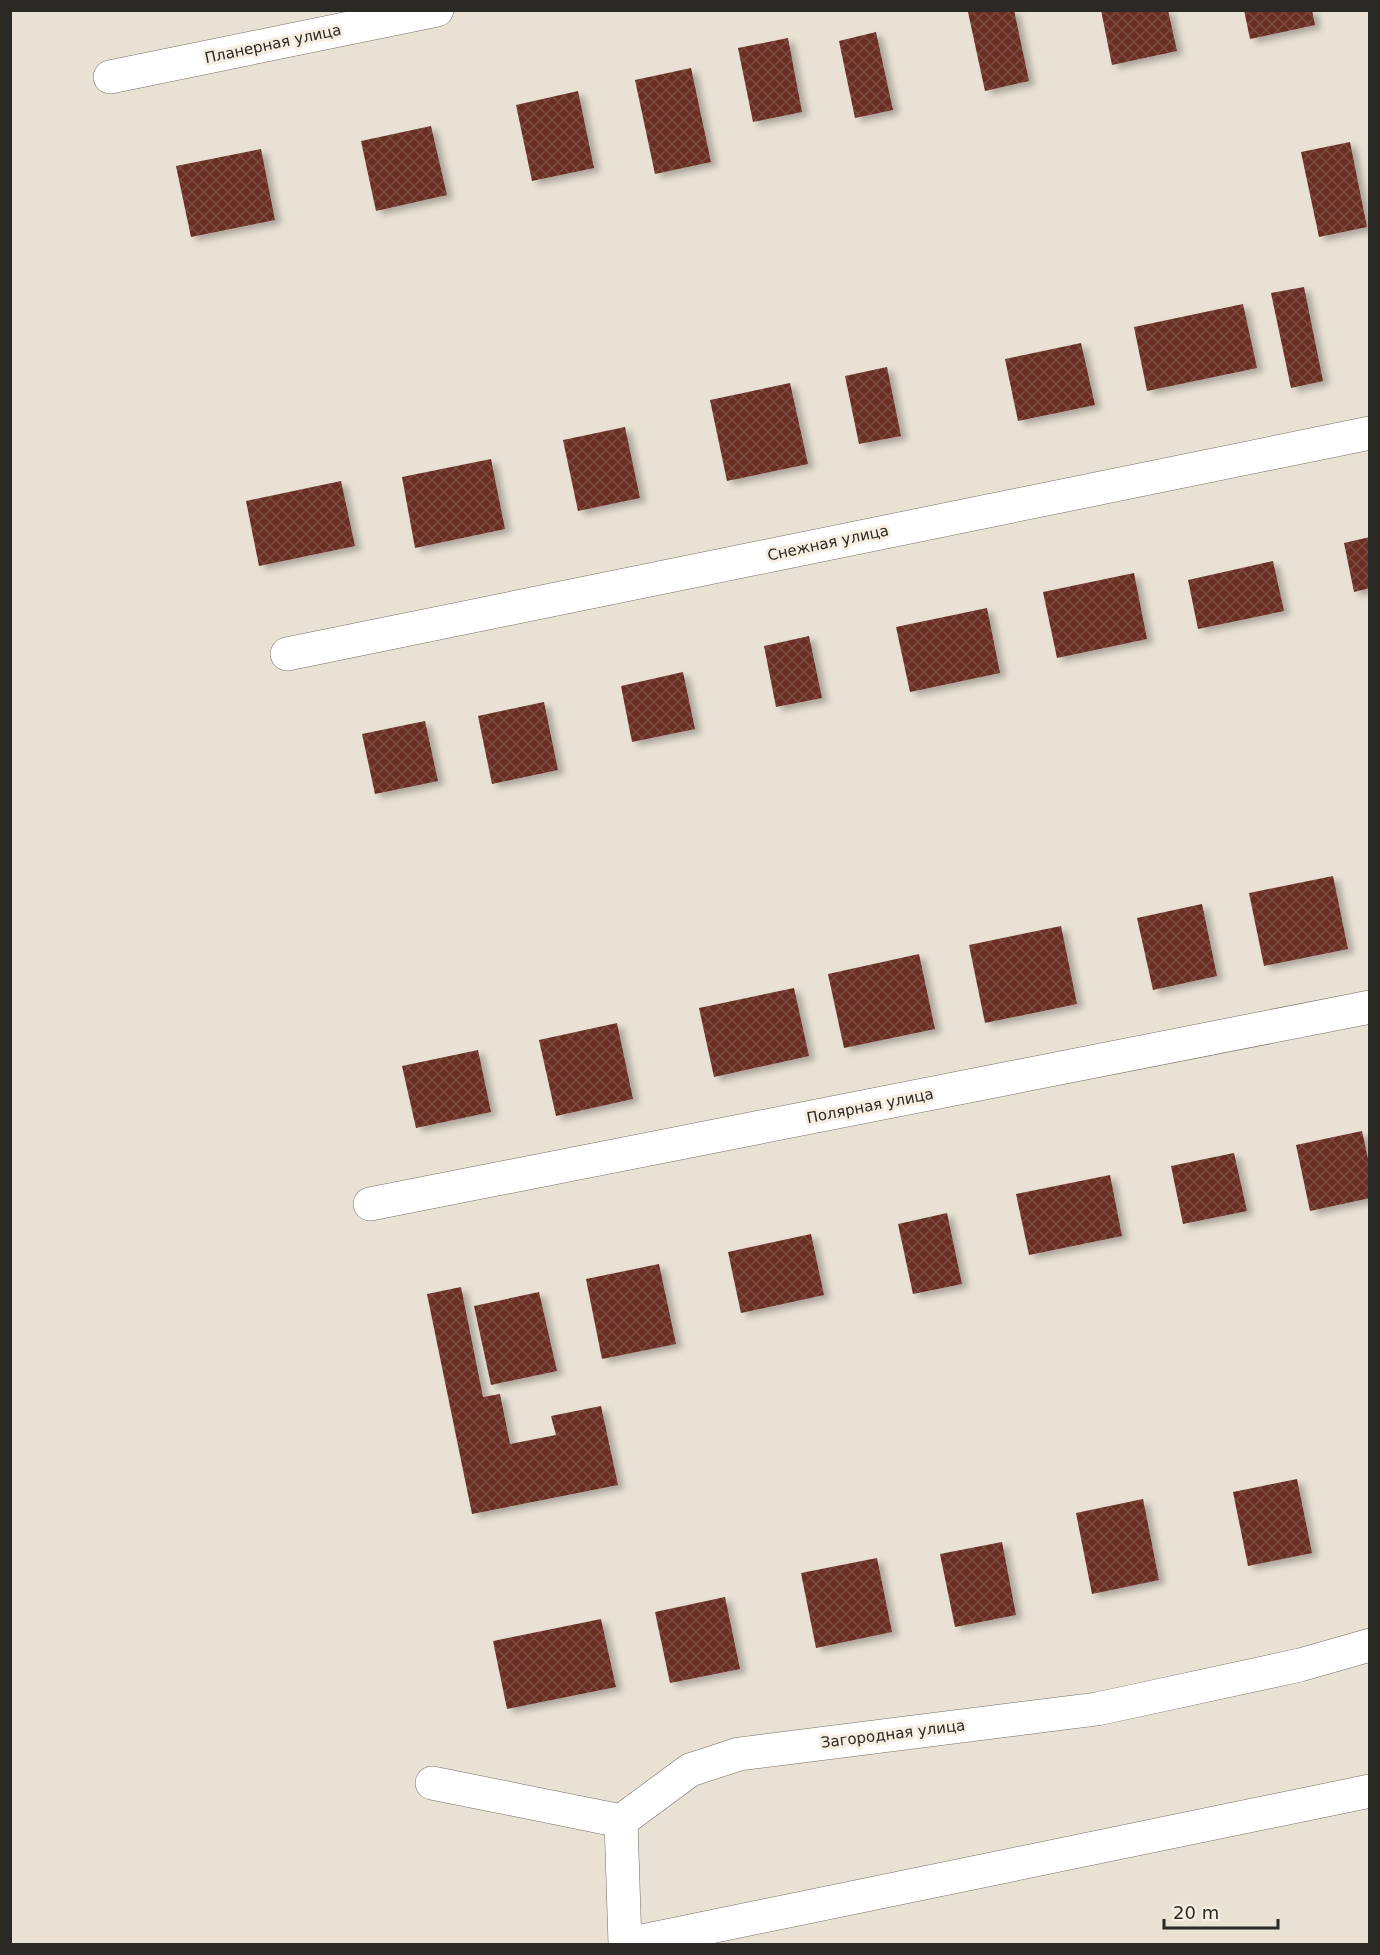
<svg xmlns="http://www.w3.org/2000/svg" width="1380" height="1955" viewBox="0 0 1380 1955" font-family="'DejaVu Sans',sans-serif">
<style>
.building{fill:url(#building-cross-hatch);filter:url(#shadow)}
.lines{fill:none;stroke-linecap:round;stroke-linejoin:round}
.minor-casing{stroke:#746e62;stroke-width:34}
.secondary-casing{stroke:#746e62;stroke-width:34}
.minor{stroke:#fff;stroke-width:33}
.secondary{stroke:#fff;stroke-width:33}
.labels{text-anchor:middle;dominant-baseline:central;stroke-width:6;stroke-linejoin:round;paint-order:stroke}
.street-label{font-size:15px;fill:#2b2924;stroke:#f5eee1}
</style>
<defs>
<pattern id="building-cross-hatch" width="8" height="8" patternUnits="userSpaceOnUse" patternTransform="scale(1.5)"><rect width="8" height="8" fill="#6a2f24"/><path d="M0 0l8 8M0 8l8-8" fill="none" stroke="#7b4c43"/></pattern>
<filter id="shadow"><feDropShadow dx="6" dy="4" stdDeviation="3" flood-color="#0004"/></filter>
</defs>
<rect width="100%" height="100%" fill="#e8e1d4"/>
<path class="building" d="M974,10H1014L1029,81L985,91L968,12Z
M1101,10H1168L1177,51L1112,65Z
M1244,10H1312L1315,25L1250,39Z
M876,32L893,110L855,118L839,41Z
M788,38L802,112L753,122L738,48Z
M691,68L711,162L655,174L635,80Z
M578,91L594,168L532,181L516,105Z
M431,126L447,195L376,211L361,141Z
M1350,142L1367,227L1319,237L1301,152Z
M261,149L275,220L191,237L176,166Z
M1304,287L1323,381L1291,388L1271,293Z
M1243,304L1257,368L1147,391L1134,327Z
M1081,343L1095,405L1018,421L1005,359Z
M887,367L901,436L859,444L845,376Z
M790,383L808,464L727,481L710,400Z
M625,427L640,498L578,511L563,440Z
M491,459L505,529L415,548L402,477Z
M341,481L355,546L259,566L246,501Z
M1370,537V588L1354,592L1344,543Z
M1273,561L1284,611L1198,629L1188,580Z
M1134,573L1147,639L1057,658L1043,592Z
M987,608L1000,673L910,692L896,627Z
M809,636L822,698L776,707L764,646Z
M683,672L695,729L632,742L621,686Z
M544,702L558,770L492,784L478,716Z
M425,721L438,781L375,794L362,734Z
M1333,876L1348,949L1264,966L1249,893Z
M1202,904L1217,976L1153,990L1137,918Z
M1061,926L1077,1004L985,1023L969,945Z
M919,954L935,1029L844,1048L828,974Z
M794,988L809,1056L714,1077L699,1008Z
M617,1023L633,1099L556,1116L539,1040Z
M478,1050L491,1112L416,1128L402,1066Z
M1362,1131L1370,1168V1198L1310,1211L1296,1145Z
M1234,1153L1247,1211L1183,1224L1171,1166Z
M1110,1175L1122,1236L1029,1255L1016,1194Z
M947,1213L962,1284L913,1294L898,1224Z
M811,1234L824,1295L741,1313L728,1252Z
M659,1264L676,1344L602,1359L586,1279Z
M461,1287L483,1397L500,1394L510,1444L556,1435L551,1416L601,1406L618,1485L472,1514L427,1294Z
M539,1292L557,1371L491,1385L474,1306Z
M1297,1479L1312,1553L1248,1566L1233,1492Z
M1143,1499L1159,1580L1092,1594L1076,1513Z
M1002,1542L1016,1615L955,1627L940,1554Z
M877,1558L892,1632L816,1648L801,1573Z
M725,1597L740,1669L670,1683L655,1612Z
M601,1619L616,1687L507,1709L493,1641Z"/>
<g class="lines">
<defs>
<path id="minor" d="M110,77L437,10
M287,654L1370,433
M370,1204L1370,1007
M432,1783L621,1821L690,1770L739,1754L1097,1709L1300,1665L1370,1645
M621,1821L625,1944"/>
<path id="secondary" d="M628,1944L1370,1791"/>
</defs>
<use href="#minor" class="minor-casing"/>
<use href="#secondary" class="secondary-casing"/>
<use href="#minor" class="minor"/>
<use href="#secondary" class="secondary"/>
</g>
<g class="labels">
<g class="street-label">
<text transform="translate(273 44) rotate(-12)">Планерная улица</text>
<text transform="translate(828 543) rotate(-12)">Снежная улица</text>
<text transform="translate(870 1106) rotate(-11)">Полярная улица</text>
<text transform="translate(893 1734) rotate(-7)">Загородная улица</text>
</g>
</g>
<rect width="1380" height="1955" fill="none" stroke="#2b2924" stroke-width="24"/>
<path d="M1164 1919v9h114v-9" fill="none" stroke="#2b2924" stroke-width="3"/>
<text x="1173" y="1919" font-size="18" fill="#2b2924" stroke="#f5eee1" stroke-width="4.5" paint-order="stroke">20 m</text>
</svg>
